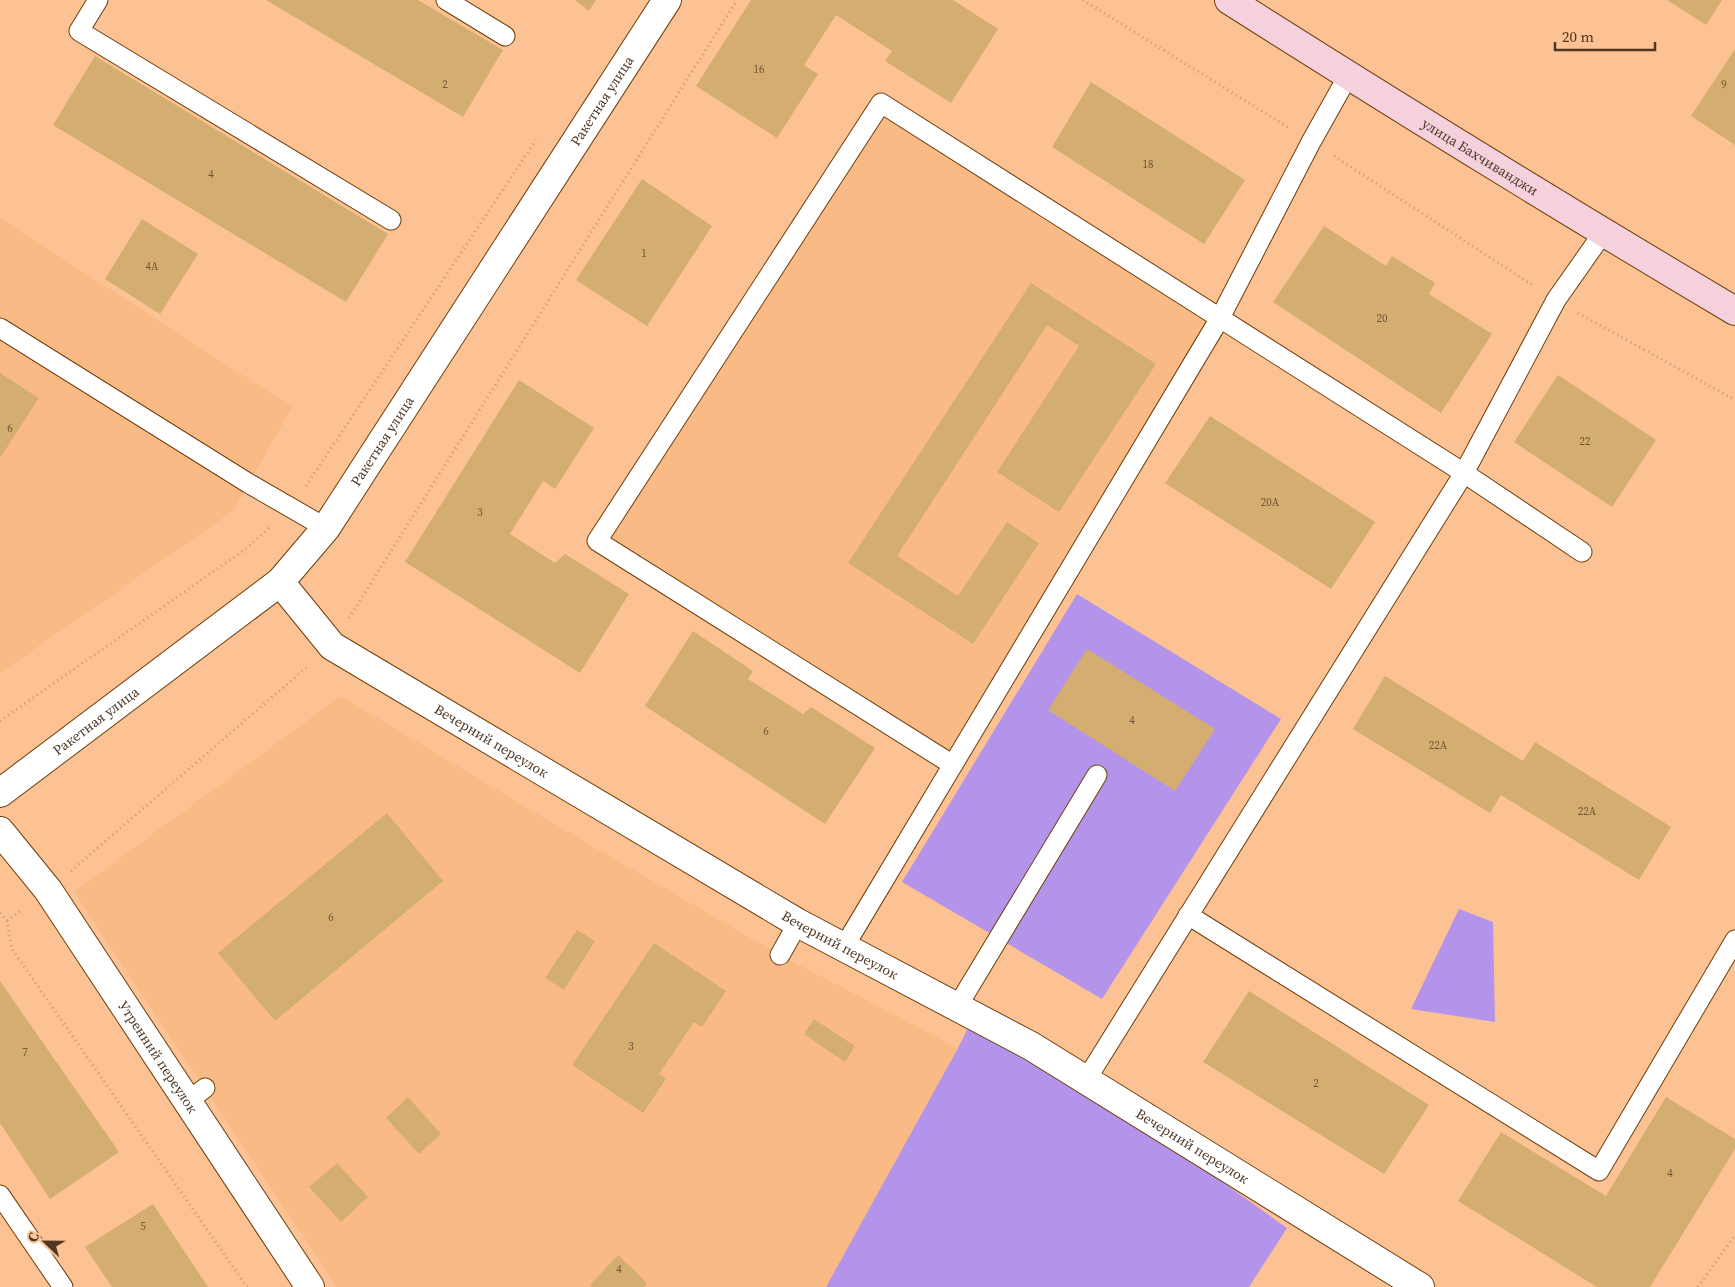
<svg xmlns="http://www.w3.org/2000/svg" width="1735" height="1287" viewBox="0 0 1735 1287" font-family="'Source Serif 4',serif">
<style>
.built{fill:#faba85}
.green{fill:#b494eb}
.building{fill:#d3ae70}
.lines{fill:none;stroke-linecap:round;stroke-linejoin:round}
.lane-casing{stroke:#6f3e0b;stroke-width:21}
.street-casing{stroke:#6f3e0b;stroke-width:30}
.secondary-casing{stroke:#6f3e0b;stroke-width:30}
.path{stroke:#c79771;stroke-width:3;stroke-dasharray:1 4;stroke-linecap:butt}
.lane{stroke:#fff;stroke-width:19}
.street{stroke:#fff;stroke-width:28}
.secondary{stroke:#f5d0dd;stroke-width:28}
.labels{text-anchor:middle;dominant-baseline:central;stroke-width:5;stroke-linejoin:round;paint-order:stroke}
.number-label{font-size:11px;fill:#705537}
.street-label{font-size:14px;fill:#4f3724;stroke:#fcc293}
</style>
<rect width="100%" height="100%" fill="#fcc293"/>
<path class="built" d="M884,114L1210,320L950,756L608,539Z
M0,218L292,407L233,511L0,673Z
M341,696L554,824L780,955L958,1048L826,1287H337L74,892Z"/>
<path class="green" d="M1077,594L1281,719L1102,999L902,882Z
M1459,909L1493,922L1495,1022L1411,1009Z
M974,1016L1031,1046L1287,1228L1249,1287H826L958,1048Z"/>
<path class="building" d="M266,0H418L503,50L463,117Z
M575,0H596L589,11Z
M751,0H953L998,29L951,103L885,61L892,51L836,15L804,65L818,74L777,138L696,86Z
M1667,0H1722L1706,25Z
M1735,49V145L1691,116Z
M95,56L388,234L346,302L53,125Z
M1091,82L1245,180L1204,244L1052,147Z
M642,179L712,226L647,326L576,280Z
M142,219L198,254L160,314L105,279Z
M1324,226L1386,266L1392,256L1435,283L1429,294L1492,334L1441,413L1273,302Z
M1031,283L1156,364L1059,512L997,472L1079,346L1047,325L897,556L958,596L1007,522L1039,543L973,644L848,563Z
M0,373L39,398L0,458Z
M1558,375L1656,440L1612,507L1514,442Z
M519,380L594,428L555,489L543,481L510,534L555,563L565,554L629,594L580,673L405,562Z
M1210,416L1375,522L1331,589L1165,483Z
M693,631L753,671L748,679L803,714L811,707L875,748L825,824L645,706Z
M1087,649L1215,729L1175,791L1048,710Z
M1385,676L1523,761L1535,742L1671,827L1639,880L1501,795L1490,813L1353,729Z
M387,813L443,881L275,1021L218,953Z
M577,930L595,941L564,990L545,978Z
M654,943L726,991L702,1027L694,1022L659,1074L666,1079L643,1113L572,1065Z
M0,981L119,1152L50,1199L0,1123Z
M1249,991L1429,1105L1384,1174L1203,1062Z
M814,1019L855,1046L845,1062L804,1034Z
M408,1097L441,1134L419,1154L386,1118Z
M1666,1097L1735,1139V1149L1650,1287H1597L1458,1201L1501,1132L1606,1196Z
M337,1163L368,1197L341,1222L309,1187Z
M153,1204L208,1287H112L85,1247Z
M618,1255L647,1283L644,1287H592L590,1285Z"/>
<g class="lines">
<defs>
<path id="lane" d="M98,0L79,31L391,220
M446,0L505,36
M0,328L248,483L326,528
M953,765L597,541L881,103L1464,473L1582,552
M1188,915L1599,1171L1735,940
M844,947L1220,318L1311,142L1348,76
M780,955L798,923
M957,1007L1097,775
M1086,1080L1464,473L1556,300L1603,233
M188,1101L205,1088
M0,1195L63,1287"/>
<g id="street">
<path id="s1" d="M280,582L332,646L798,923L1031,1046L1420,1287"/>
<path id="s2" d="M0,793L280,582L326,528L667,0"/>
<path id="s3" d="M0,831L48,890L310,1287"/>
</g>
<g id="secondary">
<path id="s4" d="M1229,0C1396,106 1565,210 1735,311"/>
</g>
</defs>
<use href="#lane" class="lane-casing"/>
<use href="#street" class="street-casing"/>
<use href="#secondary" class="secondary-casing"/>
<path class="path" d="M1083,0L1289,128
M1334,156L1534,286
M1578,313L1735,400
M306,486L536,140
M349,618L737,0
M0,721L247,548L271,526
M71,871L308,666
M0,913L7,921L12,949L247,1287
M7,921L23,909
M1698,1287L1735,1235"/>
<use href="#lane" class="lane"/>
<use href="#street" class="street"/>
<use href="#secondary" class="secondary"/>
</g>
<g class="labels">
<g class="number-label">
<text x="759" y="69">16</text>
<text x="445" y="84">2</text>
<text x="1724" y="84">9</text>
<text x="1148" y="164">18</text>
<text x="211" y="174">4</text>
<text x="644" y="253">1</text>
<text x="152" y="266">4А</text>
<text x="1382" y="318">20</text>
<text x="10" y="428">6</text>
<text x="1585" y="441">22</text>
<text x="1270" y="502">20А</text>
<text x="480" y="512">3</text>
<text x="1132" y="720">4</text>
<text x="766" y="731">6</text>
<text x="1438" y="745">22А</text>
<text x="1587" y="811">22А</text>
<text x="331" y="917">6</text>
<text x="631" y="1046">3</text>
<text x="25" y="1052">7</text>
<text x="1316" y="1083">2</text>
<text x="1670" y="1173">4</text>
<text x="143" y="1226">5</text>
<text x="619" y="1269">4</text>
</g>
<g class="street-label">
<text stroke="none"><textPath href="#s2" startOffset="930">Ракетная улица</textPath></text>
<text stroke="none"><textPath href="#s4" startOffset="296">улица Бахчиванджи</textPath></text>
<text stroke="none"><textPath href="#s2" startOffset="525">Ракетная улица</textPath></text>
<text stroke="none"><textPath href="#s2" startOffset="120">Ракетная улица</textPath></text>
<text stroke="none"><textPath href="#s1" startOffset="268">Вечерний переулок</textPath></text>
<text stroke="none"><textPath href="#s1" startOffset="672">Вечерний переулок</textPath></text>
<text stroke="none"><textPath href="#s3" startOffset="276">Утренний переулок</textPath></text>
<text stroke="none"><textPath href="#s1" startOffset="1078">Вечерний переулок</textPath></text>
</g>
</g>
<g transform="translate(45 1242) rotate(292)" stroke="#fcc293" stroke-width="4" paint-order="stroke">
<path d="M0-4L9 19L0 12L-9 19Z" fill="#4f3724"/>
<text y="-8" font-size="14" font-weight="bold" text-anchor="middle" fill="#4f3724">С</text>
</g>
<path d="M1555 42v8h100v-8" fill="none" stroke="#4f3724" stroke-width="2.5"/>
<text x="1562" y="42" font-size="15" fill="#4f3724" stroke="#fcc293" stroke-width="4" paint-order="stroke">20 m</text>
</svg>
